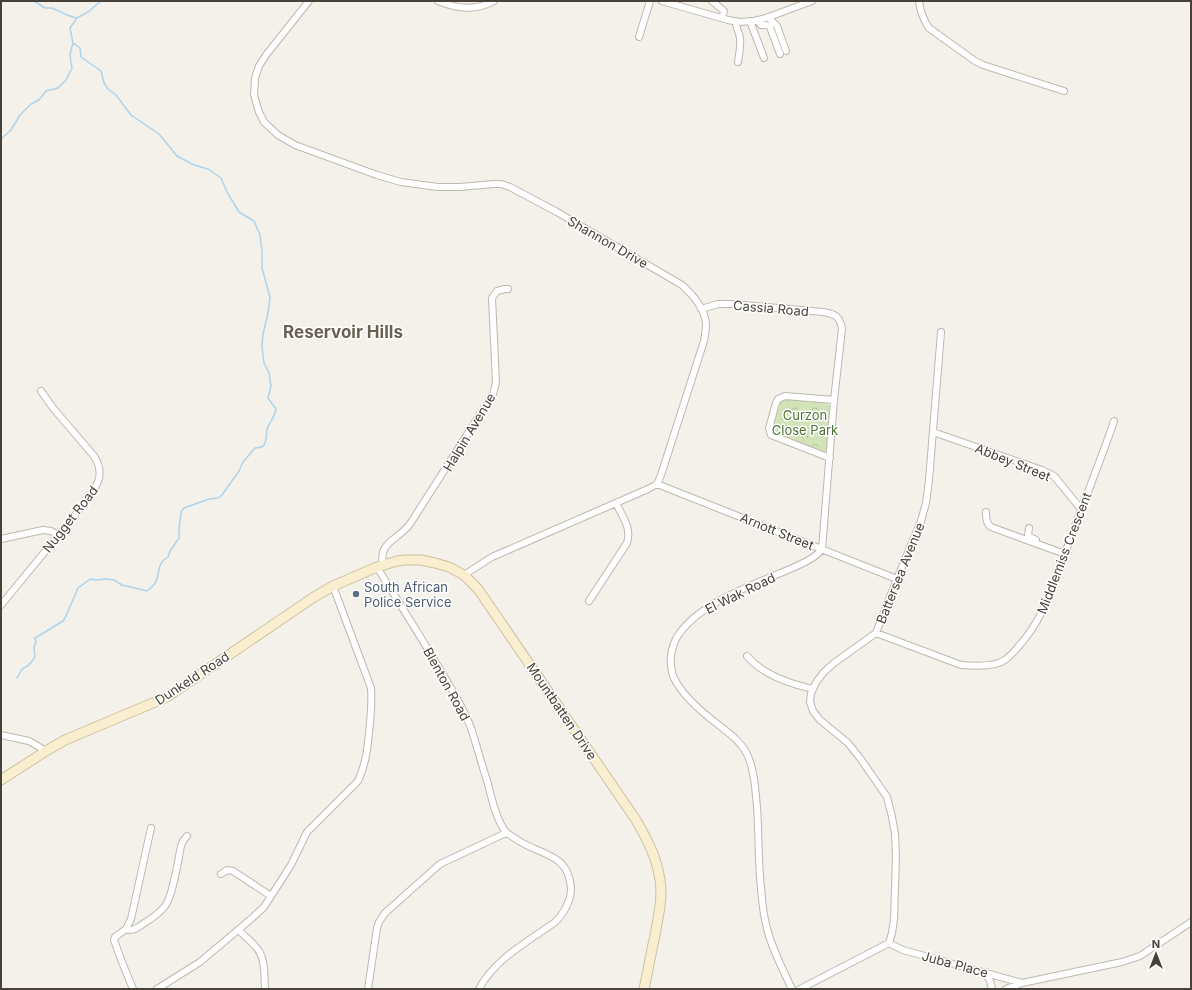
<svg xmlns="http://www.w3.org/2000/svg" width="1192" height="990" viewBox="0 0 1192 990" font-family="Inter,sans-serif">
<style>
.park{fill:url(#park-crowns)}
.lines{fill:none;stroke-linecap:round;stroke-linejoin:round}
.stream{stroke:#aed3ea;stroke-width:1.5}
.street-casing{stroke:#beb8ae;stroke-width:8}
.secondary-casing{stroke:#cec19f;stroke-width:11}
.street{stroke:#fff;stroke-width:6}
.secondary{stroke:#f9eecf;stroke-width:9}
.service-dot{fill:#5c6f8a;stroke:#fff;stroke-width:1.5}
.labels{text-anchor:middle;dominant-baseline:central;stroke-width:3;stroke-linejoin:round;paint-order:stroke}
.street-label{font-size:13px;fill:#474139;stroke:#fff}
.park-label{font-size:13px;fill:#4d7432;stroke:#fff}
.service-label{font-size:13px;fill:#4e5e75;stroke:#fff;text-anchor:start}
.district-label{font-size:17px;font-weight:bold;fill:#695f52;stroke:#fff}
</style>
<defs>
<pattern id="park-crowns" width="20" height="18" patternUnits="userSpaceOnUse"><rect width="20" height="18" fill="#d2e3b8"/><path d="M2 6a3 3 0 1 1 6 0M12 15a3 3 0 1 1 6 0" fill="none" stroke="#b6c49f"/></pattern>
</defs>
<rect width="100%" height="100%" fill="#f4f1eb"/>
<path class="park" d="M785,398L824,401L830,406L827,451L821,452L774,434L772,429L779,401Z"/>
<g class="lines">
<path class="stream" d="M1,1H2
M34,1L45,8H52L67,15L76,18
M1,139L11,130L20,115L31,104L39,100L46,91L58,88L66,80L72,68L70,55L73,43L70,28L77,18L88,12L101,1
M17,678L22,669L29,665L35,657L34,647L36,642L35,638L63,621L66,616L78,588L90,579L96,580L106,579L114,580L122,585L147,591C163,580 155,569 163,561C164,559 167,558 168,557L170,551L179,538V530L181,512L184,508L209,499L218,498L222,495L239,471L243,462L255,448C259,448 262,448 264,445C267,441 266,434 267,429C269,423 274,419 276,409L268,398L271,386L269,373L264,363L262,347L263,334L268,313L270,297L262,268V251L260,235L254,221L239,212L227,192L221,178L208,169L194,165L177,156L159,134L131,115L116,95L108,89L104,83L101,71L81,57L80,48L73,43"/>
<defs>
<path id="street" d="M309,1L266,55L259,66L255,78L254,95L259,112L264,122L278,135L295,145L377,175L401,182L438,187H460L494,184H501L510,187L557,212L682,285C693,295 705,309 706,324C706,330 705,335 704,341L661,475L657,484L648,489L492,557L464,575
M438,1C458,9 475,11 494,1
M662,1L728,20L739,22L754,21L766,18L812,1
M712,1L724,11L722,18
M919,1C920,11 923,19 929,28L975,61L983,65L1064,91
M768,17L777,26L786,51
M757,20L761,25H767L770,27L780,54
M736,21C736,30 739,31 740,38C741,45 739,54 738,62
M750,21L764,58
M639,37L650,1
M701,309L718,304H733L823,312C835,314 840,316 842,329L834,400L822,549C815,560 790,569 778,574C745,588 696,606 677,637C672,645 670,657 671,666C672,670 672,675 674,678C683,697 704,714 720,726C730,734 741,742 747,754C755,772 755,788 757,807C759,834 758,861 761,888C762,900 763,913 766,924C770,945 783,970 792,989
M933,432L1042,470L1054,476L1081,509
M830,458L771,435L769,428L776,403L778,399L785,396L834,400
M657,484L897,579
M986,512C986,518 986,523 991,527L1065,554
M1029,528L1028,535L1030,537L1036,540
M1,539L43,530L51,531L58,535
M383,565C378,542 398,540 410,524L493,394L496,383L492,298L497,291L505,289H508
M377,567L380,572C398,601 416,629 433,658C447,681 461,703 471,728C477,747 482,765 488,784C491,797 497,822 506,832C509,835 513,837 516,839C540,856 569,852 571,889C571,901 563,915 554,923C528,941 493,961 479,989
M589,601L627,543C632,528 622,516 616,503
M1,605L89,498C98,484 105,473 94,456L53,408L41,391
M876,633L961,665C973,666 995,667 1005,660C1010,656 1014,652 1018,647C1040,623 1049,597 1060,567C1066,551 1072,534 1078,518C1090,486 1103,454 1114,421
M747,656C763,675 790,684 813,689
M1,735L29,741L46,751
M221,874L227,870L233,871L271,896
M126,929C133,932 138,927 143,924C151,919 160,913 165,906C173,896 178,860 181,846L183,841L187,836
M239,930C244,936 250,940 255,946C266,957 264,974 265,989
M889,943L903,950L1022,983
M985,972L990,981L992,989
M133,989L122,962L114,940L115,937L126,929L131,919L151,828
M157,989L200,962L251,919L264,907L291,865L307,832L358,781C367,762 368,743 370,723C371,711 372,700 371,688L333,586
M368,989L377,928L379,922L385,913L440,864L506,833
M800,989L889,943L892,933L894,919L896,856L895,834L892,817L887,797L860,758L848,743L820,720L813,711L810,702L811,693L817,681L824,672L834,663L876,633L897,579L921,521L926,503L929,480L941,332
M1006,989L1022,983L1122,962L1140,956L1191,922"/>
<path id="secondary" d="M1,780L46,751L65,740L167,697L314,597L333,586L377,567L397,561L405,560H421L435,563L449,567L464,575L478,589L636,820C647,839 657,858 660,880C663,898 658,917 655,935C651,953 648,971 644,989"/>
</defs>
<use href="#street" class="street-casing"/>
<use href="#secondary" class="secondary-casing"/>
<use href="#street" class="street"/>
<use href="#secondary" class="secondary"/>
</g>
<circle class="service-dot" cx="356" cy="594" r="4"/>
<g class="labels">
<g class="street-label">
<text transform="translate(608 242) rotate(30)">Shannon Drive</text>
<text transform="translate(771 308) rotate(5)">Cassia Road</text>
<text transform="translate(469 432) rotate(-59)">Halpin Avenue</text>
<text transform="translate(1013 462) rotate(22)">Abbey Street</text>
<text transform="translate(70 519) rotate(-52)">Nugget Road</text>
<text transform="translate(777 531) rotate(22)">Arnott Street</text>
<text transform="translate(1064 553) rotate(-69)">Middlemiss Crescent</text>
<text transform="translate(900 573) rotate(-68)">Battersea Avenue</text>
<text transform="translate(740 593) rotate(-26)">El Wak Road</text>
<text transform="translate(192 678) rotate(-33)">Dunkeld Road</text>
<text transform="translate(447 684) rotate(61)">Blenton Road</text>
<text transform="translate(562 711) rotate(56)">Mountbatten Drive</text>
<text transform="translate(955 964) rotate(15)">Juba Place</text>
</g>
<g class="park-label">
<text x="805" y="415">Curzon<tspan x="805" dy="15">Close Park</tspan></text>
</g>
<g class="service-label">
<text x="364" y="587">South African<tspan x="364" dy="15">Police Service</tspan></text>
</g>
<g class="district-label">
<text x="343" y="332">Reservoir Hills</text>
</g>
</g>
<rect width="1192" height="990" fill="none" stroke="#474139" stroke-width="4"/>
<g transform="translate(1156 954)" stroke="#ffffff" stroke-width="3" paint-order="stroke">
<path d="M0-3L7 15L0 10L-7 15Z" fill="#474139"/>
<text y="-6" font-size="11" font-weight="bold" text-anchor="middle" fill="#474139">N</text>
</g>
</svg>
